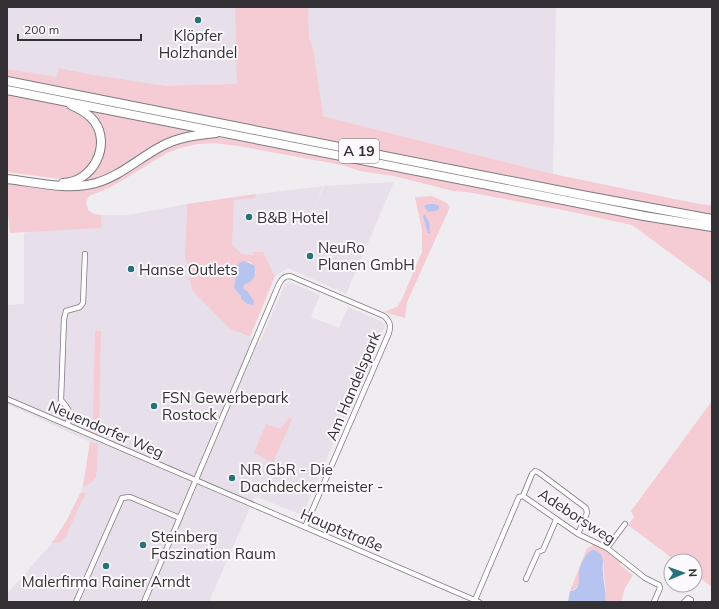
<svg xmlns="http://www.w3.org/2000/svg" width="719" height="609" viewBox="0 0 719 609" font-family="Mulish,sans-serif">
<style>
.built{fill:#e7dfe9}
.green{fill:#f5cbd4;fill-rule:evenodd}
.water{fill:#b7c4f0}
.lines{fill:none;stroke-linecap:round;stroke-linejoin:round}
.stream{stroke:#b7c4f0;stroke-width:1}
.street-casing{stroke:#7d7a7d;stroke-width:6}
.highway-casing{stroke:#7d7a7d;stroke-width:10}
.street{stroke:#fff;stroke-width:4.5}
.highway{stroke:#fff;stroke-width:8}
.poi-dot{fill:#287278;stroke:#fdfafe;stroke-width:1.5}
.labels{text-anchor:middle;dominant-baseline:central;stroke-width:4;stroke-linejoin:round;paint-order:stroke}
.shield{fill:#fdfafe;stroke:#706d70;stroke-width:1}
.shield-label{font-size:14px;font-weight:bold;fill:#333133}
.poi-label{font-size:15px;fill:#333133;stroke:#fdfafe;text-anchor:start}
.street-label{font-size:15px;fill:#333133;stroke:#fdfafe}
</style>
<rect width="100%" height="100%" fill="#f0edf1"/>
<path class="built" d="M7,7H556L553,174L323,116L300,121L7,69Z
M394,182L346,294L288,268L275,276L263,252L253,255L242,254L232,245L234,197L323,186L312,212L324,186Z
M187,204L185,255L230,329L260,342L285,284L289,282L320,295L311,317L339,328L348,307L381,321L385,326L302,515L255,496L209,602H7V594L52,543L67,520L83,487L90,442L7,404V305L24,304V233L34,231L101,228L102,215H128Z"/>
<path class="green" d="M235,7H308L309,38L313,49L323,116L553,174L699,204L712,205V214L694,212L334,142L7,76V69L57,77L59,68L87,74L166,86L237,84Z
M7,95L64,106L84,113L96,129L98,153L87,170L67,180L7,172Z
M85,109L203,133H196L98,180L73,183L78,181L103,148Z
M209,136L243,141L354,162L659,223L712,231V284L632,225L563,210L467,192L453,191L394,176L360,171L342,165L238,146L213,143L198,144L180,148L167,153L123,180L109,188L89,196L86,202L88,210L94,214L102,215L101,228L10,233L7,205V180L87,187L176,141Z
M256,194L255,198L234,200L232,245L242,254L253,255V252H263L275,276L250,337L230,329L192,290L185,255L187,204ZM249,262L254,265L256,273L248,283L243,285L241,299V296L234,288L237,265Z
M432,196L447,203L450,207L407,302L405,318L384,312L397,307L402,299L422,252V230L415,197Z
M95,331H101L99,427L97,435L85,429L86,425L93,423Z
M712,401V587L695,574V561H676L628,525L634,517L631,511Z
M289,418L292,419L273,463L254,453L266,424L280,429Z
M90,442L98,444L96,477L92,482L83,487Z
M86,492L66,536L61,542L52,543L67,520L80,494Z
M593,544L606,549L622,562L620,565L633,575L625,588L621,602H605C608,590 602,576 604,563L579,574C581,582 578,589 570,591L587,548L591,547Z"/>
<path class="water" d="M428,204H435L439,206V209L435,211L428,212L425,215L429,222L430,233H428L423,216L428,212L424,206Z
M243,261L254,265C257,276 254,281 244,285L243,288L248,292L254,301L253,305L248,304L241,299V296L234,288L237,265Z
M592,550C596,550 600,552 602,557C604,562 602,567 603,573C603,582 607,593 605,602H568L570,591L575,590C581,584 578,579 579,572C580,565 585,554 592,550Z"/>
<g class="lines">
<path class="stream" d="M710,602L712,598"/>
<defs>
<path id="street" d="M7,399L479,602
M68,425C69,411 71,411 61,400L64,319L66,311L80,307L83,303L85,254
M523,496L578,534L607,548L645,578L659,585L660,588L654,602
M523,496L532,474L535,471L538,472L586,508L587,513L578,534
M607,548L625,524
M526,579L538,552L543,550L556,520
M475,600L519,497L523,496
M76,602L122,498L130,497L180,518
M144,602L279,284C282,279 284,276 290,276L384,316C390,321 391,325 389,333L305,527
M684,602L688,598L691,600L690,602"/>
<path id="highway" d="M7,81L587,196L712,219
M7,90L644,216L712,227
M7,179C35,182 68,191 96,183C120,176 138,159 160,147C178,137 196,135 216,133
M63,183C93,182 112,145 94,121C88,113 80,109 71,105"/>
</defs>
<use href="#street" class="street-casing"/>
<use href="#highway" class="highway-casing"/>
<use href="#street" class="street"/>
<use href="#highway" class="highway"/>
</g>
<g class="poi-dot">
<circle cx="198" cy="20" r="4"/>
<circle cx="249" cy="217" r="4"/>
<circle cx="310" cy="256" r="4"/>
<circle cx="131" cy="269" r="4"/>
<circle cx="154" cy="406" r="4"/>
<circle cx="232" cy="478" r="4"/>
<circle cx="143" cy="545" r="4"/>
<circle cx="106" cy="566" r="4"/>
</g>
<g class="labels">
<rect class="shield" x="339" y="139" width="40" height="24" rx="3"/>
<g class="shield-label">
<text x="359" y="151">A 19</text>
</g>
<g class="poi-label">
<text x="198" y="35" text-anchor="middle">Klöpfer<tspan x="198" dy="17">Holzhandel</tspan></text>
<text x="257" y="217">B&amp;B Hotel</text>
<text x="318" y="247">NeuRo<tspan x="318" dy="17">Planen GmbH</tspan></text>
<text x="139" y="269">Hanse Outlets</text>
<text x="162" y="397">FSN Gewerbepark<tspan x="162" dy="17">Rostock</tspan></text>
<text x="240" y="469">NR GbR - Die<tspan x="240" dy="17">Dachdeckermeister -</tspan></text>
<text x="151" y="536">Steinberg<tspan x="151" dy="17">Faszination Raum</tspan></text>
<text x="106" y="581" text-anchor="middle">Malerfirma Rainer Arndt</text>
</g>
<g class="street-label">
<text transform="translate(353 386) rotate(-67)">Am Handelspark</text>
<text transform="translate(106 429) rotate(23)">Neuendorfer Weg</text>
<text transform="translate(577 516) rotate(33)">Adeborsweg</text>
<text transform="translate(342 530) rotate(23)">Hauptstraße</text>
</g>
</g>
<rect width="719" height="609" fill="none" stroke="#333133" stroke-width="16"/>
<g transform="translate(683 573) rotate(88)"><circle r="19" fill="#fdfafe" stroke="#acaaad"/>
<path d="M0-3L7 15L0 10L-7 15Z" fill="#287278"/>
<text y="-6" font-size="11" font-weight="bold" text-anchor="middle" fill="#333133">N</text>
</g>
<path d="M18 34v6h123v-6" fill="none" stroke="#333133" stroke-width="2"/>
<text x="24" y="34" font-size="12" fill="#333133" stroke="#fdfafe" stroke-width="3" paint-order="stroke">200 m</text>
</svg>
